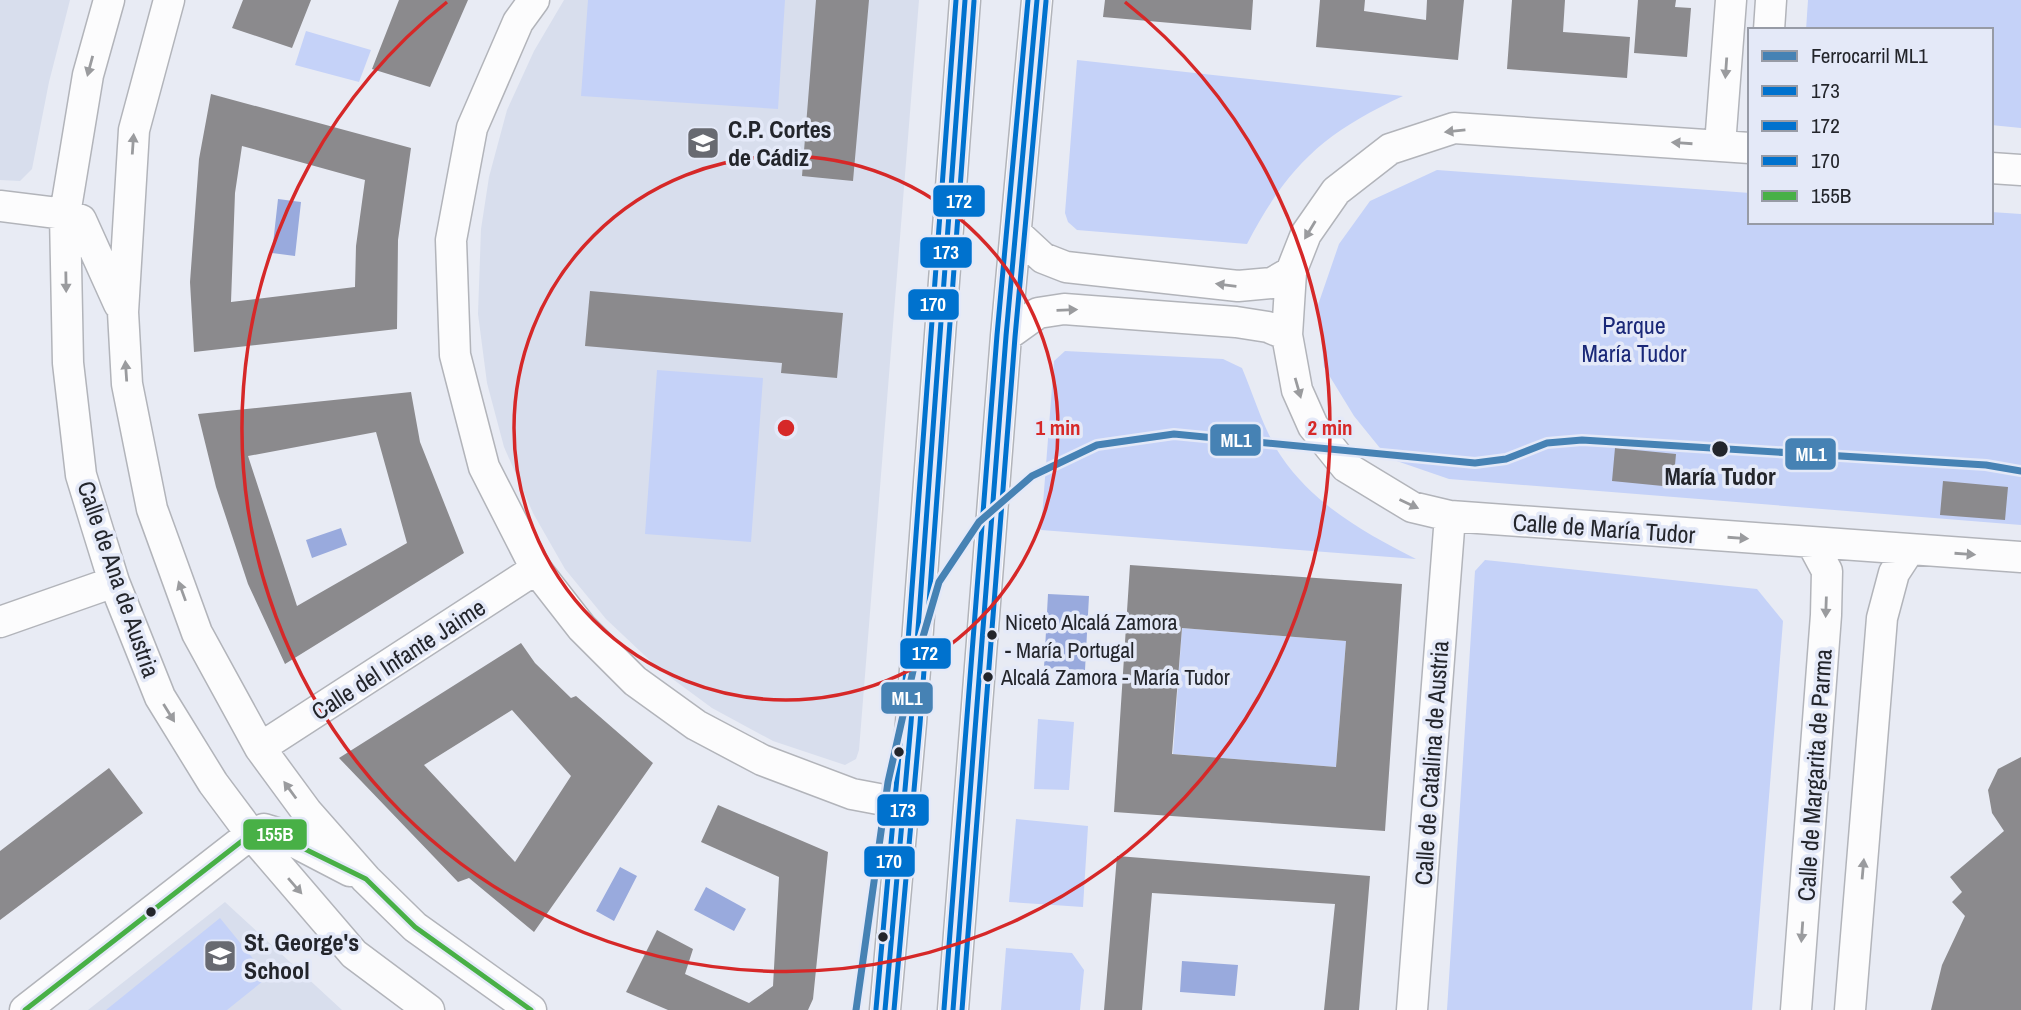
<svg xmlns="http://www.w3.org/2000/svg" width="2021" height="1010" viewBox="0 0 2021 1010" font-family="'Archivo Narrow',sans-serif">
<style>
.built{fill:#d8deed}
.green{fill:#c5d2f8}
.water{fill:#9ad}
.building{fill:#8b8a8d;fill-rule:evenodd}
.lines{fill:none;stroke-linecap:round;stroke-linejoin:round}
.minor-casing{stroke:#b2b4ba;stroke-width:33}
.minor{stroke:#fcfcfd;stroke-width:30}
.bus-1-casing{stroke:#e4e9f8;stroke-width:10}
.bus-2-casing{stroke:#e4e9f8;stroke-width:10}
.bus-3-casing{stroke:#e4e9f8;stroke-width:10}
.bus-4-casing{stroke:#e4e9f8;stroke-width:10}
.bus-1{stroke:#0072ce;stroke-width:5}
.bus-2{stroke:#0072ce;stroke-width:5}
.bus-3{stroke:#0072ce;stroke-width:5}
.bus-4{stroke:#48b046;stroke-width:5}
.rail-1-casing{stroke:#e4e9f8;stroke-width:12}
.rail-1{stroke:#4682b4;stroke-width:7}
.oneway{fill:#9a9b9e}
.ring{fill:none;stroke:#d62828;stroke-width:3.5}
.stop-dot{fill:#23252b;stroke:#e4e9f8;stroke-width:2.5}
.labels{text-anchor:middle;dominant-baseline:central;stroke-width:7;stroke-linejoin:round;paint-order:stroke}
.bus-label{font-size:22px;fill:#23252b;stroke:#e4e9f8;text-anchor:start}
.poi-label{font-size:24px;font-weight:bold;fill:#23252b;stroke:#e4e9f8;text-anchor:start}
.park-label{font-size:24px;fill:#1a2878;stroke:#e4e9f8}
.stop-label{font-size:24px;font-weight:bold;fill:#23252b;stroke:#e4e9f8}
.street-label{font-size:24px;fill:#23252b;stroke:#e4e9f8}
.centre{fill:#d62828;stroke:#e4e9f8;stroke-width:3.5}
.ring-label{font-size:21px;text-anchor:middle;font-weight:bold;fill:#d62828;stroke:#e4e9f8;stroke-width:7;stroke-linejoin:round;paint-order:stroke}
.line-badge{stroke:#e4e9f8;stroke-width:2.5}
.badge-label{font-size:19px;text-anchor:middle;font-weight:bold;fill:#fff}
</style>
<rect width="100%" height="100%" fill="#e8ebf4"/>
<path class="built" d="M0,0H70L49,82L32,169L20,181L0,180Z
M564,0H919L859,750L856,759L845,765L773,741L712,708L659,669L606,619L565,569L533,513L504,447L487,383L478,314L481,229L489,177L507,110L534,51Z
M225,902L342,1010H88Z"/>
<path class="green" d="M588,0H785L778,109L581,96Z
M1808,0H2021V128L1991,125V30H1806Z
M306,31L371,50L359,82L295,65Z
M1077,60L1403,96C1323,133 1287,167 1247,244L1077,230L1068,222L1065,213Z
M1437,170L1750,193V222H1991V212L2021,214V525L1449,479L1388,458L1354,416L1324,367L1318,305L1339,244L1370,201Z
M1065,351L1223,359L1242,368C1254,396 1264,431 1281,456C1314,505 1365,533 1416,559L1041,530L1054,361Z
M657,370L763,378L751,542L645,534Z
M1485,560L1757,589L1783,621L1752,1010H1447L1475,571Z
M1182,628L1346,641L1336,767L1173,754Z
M1038,719L1074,722L1069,790L1034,789Z
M1016,819L1088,826L1083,907L1009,902Z
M220,918L268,977L227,1010H106Z
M1006,948L1072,953L1084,970L1080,1010H1001Z"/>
<path class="water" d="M278,199L301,202L295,256L272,253Z
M341,528L347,545L312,558L306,540Z
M1048,594L1089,596L1085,670L1044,668Z
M620,867L637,876L614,921L596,911Z
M706,887L746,909L734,931L694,910Z
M1182,961L1238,965L1235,996L1180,992Z"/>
<path class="building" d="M243,0H311L292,48L232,28Z
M399,0H468L430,87L372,69Z
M816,0H869L853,181L802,176Z
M1105,0H1253L1251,30L1103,17Z
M1320,0H1365L1364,11L1426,20L1427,0H1464L1458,60L1316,47Z
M1512,0H1565L1563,32L1630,37L1627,78L1507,69Z
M1638,0H1676L1675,7L1691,8L1687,57L1634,53Z
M211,94L411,148L398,240L397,329L194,352L190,282L199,159ZM242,146L365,180L356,246L355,287L231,302L235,193Z
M590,291L843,313L837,378L781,373L782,363L585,346Z
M411,392L420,442L464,553L285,664L248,584L216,487L198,414ZM376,432L407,543L297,606L248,456Z
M1615,448L1676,454L1673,487L1612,481Z
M1943,481L2008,487L2005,520L1940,515Z
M1130,565L1402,584L1385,831L1114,812ZM1182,628L1346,641L1336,767L1172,754Z
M521,643L535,663L571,698L576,696L653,763L534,932L469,878L458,882L339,758ZM512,710L571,776L515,862L424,765Z
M2021,757V1010H1931L1942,965L1965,916L1952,902L1962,892L1950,877L2004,831L1992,813L1988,790L1998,769Z
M109,768L143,813L0,920V851Z
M718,805L828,852L813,999L808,1010H668L626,992L657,930L693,949L685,974L749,1003L773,986L779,877L701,842Z
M1117,856L1370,876L1359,1010H1324L1335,904L1152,893L1142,1010H1104Z"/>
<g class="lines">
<defs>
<path id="minor" d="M109,0L88,75L65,214L68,363L81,475L96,524L114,582L160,697L213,783L251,834L354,954L429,1010
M169,0L134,130L123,312L127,384L152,509L197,633L260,748L307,812L366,879L415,927L531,1010
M534,0L518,22L472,128L451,240L455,355L484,467L536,569L582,628L635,681L696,725L762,760L852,794L905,804
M1769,30L1771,0
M1720,145L1731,0
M1750,148L1454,128L1390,149L1336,191L1306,234L1291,272L1287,335L1297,390L1313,426L1346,467L1412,507L1450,516L2021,557
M1991,168L2021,170
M0,206L65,214L81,220L119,304
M1016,233L1043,258L1066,267L1238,286L1272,283L1291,272
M1006,336L1038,313L1064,309L1236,322L1268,327L1287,335
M0,622L114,582
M260,748L536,569
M25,1010L251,834L264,829L277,833L350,871
M885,1010L911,723L965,0
M953,1010L1006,336L1037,0
M1412,1010L1450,516
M1796,1010L1826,615L1827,571L1812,543
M1850,1010L1882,618L1894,573L1909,550"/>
</defs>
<use href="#minor" class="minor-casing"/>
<use href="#minor" class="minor"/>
<defs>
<path id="bus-1" d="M885,1010L911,723L965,0
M953,1010L1006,336L1037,0"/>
<path id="bus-2" d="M894,1010L920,724L974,1
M962,1010L1015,337L1046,1"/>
<path id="bus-3" d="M876,1009L902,722L956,0
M944,1009L997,335L1028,0"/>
<path id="bus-4" d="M25,1010L251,834L264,829L366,879L415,927L531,1010"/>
</defs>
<use href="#bus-1" class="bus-1-casing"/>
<use href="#bus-2" class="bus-2-casing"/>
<use href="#bus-3" class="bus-3-casing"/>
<use href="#bus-4" class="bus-4-casing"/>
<use href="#bus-1" class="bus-1"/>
<use href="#bus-2" class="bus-2"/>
<use href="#bus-3" class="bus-3"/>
<use href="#bus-4" class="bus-4"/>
<defs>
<path id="rail-1" d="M856,1010L888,782L913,671L939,582L979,522L1032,476L1097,445L1174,434L1475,463L1506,459L1547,443L1582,440L1986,465L2021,471"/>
</defs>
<use href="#rail-1" class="rail-1-casing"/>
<use href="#rail-1" class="rail-1"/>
</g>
<defs><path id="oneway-solid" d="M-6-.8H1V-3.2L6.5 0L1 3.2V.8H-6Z" transform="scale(1.75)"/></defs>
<g class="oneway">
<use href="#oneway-solid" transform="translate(90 66) rotate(105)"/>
<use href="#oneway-solid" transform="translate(1726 68) rotate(94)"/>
<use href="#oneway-solid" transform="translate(1455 131) rotate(174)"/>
<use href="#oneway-solid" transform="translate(1682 143) rotate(-176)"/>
<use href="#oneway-solid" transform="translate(133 144) rotate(-86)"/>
<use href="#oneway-solid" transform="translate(1310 230) rotate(121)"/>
<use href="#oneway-solid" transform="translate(66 282) rotate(89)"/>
<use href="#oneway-solid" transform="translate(1226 285) rotate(-173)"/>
<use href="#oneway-solid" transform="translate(1067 310) rotate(-2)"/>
<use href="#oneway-solid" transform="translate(126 371) rotate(-94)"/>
<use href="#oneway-solid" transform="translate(1298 388) rotate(74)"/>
<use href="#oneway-solid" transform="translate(1409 504) rotate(25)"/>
<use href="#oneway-solid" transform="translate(1738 538) rotate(4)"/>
<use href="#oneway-solid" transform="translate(1965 554) rotate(4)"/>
<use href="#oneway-solid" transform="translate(182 591) rotate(-110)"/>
<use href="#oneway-solid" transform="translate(1826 607) rotate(92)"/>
<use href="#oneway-solid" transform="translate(169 713) rotate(58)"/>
<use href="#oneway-solid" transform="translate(290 790) rotate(-126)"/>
<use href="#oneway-solid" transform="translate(1863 869) rotate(-85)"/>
<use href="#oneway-solid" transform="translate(295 886) rotate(49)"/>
<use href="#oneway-solid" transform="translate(1802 932) rotate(94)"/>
</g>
<g class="ring">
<circle cx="786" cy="428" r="272"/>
<path d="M1125 2A544 544 0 1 1 447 2"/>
</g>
<defs>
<symbol id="school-square" viewBox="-11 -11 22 22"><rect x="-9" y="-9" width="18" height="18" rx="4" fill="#686a71" stroke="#e4e9f8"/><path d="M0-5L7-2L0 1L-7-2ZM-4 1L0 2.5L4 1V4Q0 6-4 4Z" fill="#fff"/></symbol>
</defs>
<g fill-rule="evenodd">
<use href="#school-square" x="684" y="124" width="38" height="38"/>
<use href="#school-square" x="201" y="937" width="38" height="38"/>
</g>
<g class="stop-dot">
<circle cx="1720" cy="449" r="9"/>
<circle cx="992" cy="635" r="6"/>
<circle cx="988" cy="677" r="6"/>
<circle cx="899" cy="752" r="6"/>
<circle cx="151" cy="912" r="6"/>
<circle cx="883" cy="937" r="6"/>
</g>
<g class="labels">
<g class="bus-label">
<text x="1005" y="622">Niceto Alcalá Zamora<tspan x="1005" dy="28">- María Portugal</tspan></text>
<text x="1001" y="677">Alcalá Zamora - María Tudor</text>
</g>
<g class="poi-label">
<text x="728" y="129">C.P. Cortes<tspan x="728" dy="28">de Cádiz</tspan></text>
<text x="244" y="942">St. George's<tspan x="244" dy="28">School</tspan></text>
</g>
<g class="park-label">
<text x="1634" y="325">Parque<tspan x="1634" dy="28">María Tudor</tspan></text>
</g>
<g class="stop-label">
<text x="1720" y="476">María Tudor</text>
</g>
<g class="street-label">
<text transform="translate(1604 528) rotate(4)">Calle de María Tudor</text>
<text transform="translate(119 579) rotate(71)">Calle de Ana de Austria</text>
<text transform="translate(398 659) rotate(-33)">Calle del Infante Jaime</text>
<text transform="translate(1431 763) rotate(-86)">Calle de Catalina de Austria</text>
<text transform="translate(1814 775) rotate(-86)">Calle de Margarita de Parma</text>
</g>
</g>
<circle cx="786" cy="428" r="10" class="centre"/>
<g class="ring-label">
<text x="1058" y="435">1 min</text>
<text x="1330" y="435">2 min</text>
</g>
<g class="line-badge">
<rect x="932" y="184" width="54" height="34" rx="7" fill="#0072ce"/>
<rect x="919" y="236" width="54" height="33" rx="7" fill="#0072ce"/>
<rect x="907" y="288" width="53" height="33" rx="7" fill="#0072ce"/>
<rect x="1209" y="423" width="53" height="34" rx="7" fill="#4682b4"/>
<rect x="1784" y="437" width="53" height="34" rx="7" fill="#4682b4"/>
<rect x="899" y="637" width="53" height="33" rx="7" fill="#0072ce"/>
<rect x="880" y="681" width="54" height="34" rx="7" fill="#4682b4"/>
<rect x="876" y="793" width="54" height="34" rx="7" fill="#0072ce"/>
<rect x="242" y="818" width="66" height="33" rx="7" fill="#48b046"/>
<rect x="863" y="845" width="53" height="33" rx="7" fill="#0072ce"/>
</g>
<g class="badge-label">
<text x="959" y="208">172</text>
<text x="946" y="259">173</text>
<text x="933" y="311">170</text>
<text x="1236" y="447">ML1</text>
<text x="1811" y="461">ML1</text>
<text x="925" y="660">172</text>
<text x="907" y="705">ML1</text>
<text x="903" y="817">173</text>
<text x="275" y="841">155B</text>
<text x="889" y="868">170</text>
</g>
<rect x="1748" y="28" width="245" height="196" fill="#e4e9f8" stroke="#979ba6" stroke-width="2"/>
<rect x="1762" y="51" width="35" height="10" fill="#4682b4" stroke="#979ba6" stroke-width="2"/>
<text x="1811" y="63" font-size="21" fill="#23252b">Ferrocarril ML1</text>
<rect x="1762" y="86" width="35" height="10" fill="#0072ce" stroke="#979ba6" stroke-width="2"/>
<text x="1811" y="98" font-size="21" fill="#23252b">173</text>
<rect x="1762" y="121" width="35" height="10" fill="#0072ce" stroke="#979ba6" stroke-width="2"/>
<text x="1811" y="133" font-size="21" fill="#23252b">172</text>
<rect x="1762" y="156" width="35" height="10" fill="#0072ce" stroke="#979ba6" stroke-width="2"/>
<text x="1811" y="168" font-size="21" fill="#23252b">170</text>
<rect x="1762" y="191" width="35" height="10" fill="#48b046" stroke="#979ba6" stroke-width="2"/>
<text x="1811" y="203" font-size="21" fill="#23252b">155B</text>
</svg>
